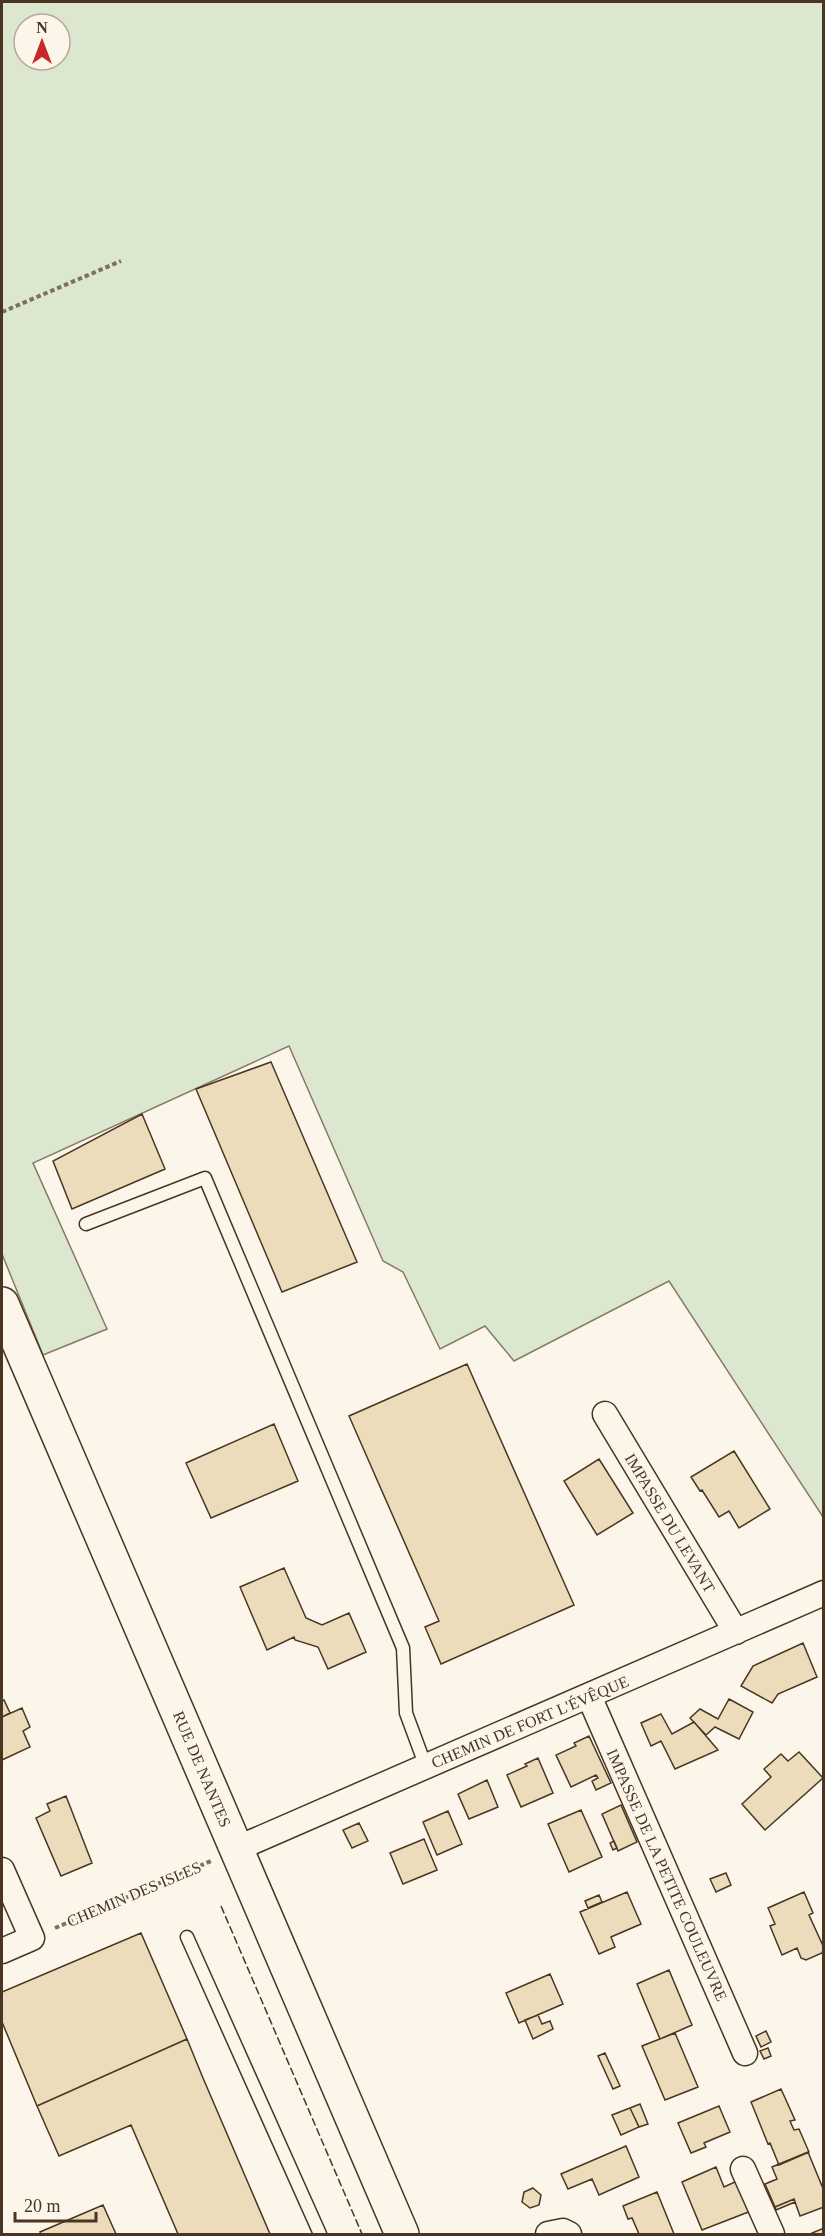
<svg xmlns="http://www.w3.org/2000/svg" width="825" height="2236" viewBox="0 0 825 2236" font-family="'Times New Roman',serif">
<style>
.green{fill:#dce7d0;stroke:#887966;stroke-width:1.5;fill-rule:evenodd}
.building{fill:#ecdcbc;stroke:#4a3520;stroke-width:1.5}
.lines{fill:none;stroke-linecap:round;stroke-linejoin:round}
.service-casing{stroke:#4a3520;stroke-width:15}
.minor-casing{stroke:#4a3520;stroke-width:27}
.secondary-casing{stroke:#4a3520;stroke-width:36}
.path{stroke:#7f6f5c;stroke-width:4;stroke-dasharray:4.5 3;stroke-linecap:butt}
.service{stroke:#fbf6e9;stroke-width:12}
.minor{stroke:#fbf6e9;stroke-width:24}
.secondary{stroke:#fbf6e9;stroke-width:33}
.fence{stroke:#4a3520;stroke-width:1.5;stroke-dasharray:8 3;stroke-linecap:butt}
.labels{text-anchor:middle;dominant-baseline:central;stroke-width:4.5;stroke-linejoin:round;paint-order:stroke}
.street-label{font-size:16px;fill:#4a3520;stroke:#fbf6e9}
</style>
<rect width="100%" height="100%" fill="#fbf6e9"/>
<path class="green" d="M2,2H823V1517L669,1281L514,1361L485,1326L440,1349L403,1272L383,1261L289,1046L33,1163L107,1329L43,1355L2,1254ZM24,24H60V60H24Z"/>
<path class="building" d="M271,1062L357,1262L282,1292L196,1089Z
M142,1114L165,1169L72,1209L53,1161Z
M467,1364L574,1605L441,1664L425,1627L439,1621L349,1416Z
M274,1424L298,1481L211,1518L186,1463Z
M734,1451L770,1509L739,1528L729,1511L719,1517L702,1490L700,1491L691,1477Z
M599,1459L633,1513L597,1535L564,1481Z
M284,1568L306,1618L322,1625L349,1613L366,1652L328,1669L318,1647L295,1640L294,1637L267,1650L240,1587Z
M803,1643L817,1677L778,1694L772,1703L741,1686L753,1666Z
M729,1699L753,1712L739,1739L715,1727L706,1735L690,1718L700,1709L718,1719Z
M4,1700L10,1713L2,1717V1701Z
M22,1708L30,1727L23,1731L30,1747L2,1760V1717Z
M661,1714L672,1734L694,1722L718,1750L675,1769L661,1741L651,1746L641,1723Z
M589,1736L611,1783L596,1790L592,1781L598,1778L596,1775L571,1787L556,1755L576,1746L574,1743Z
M799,1752L823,1778L765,1830L742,1804L771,1777L764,1769L781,1754L788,1761Z
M538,1758L553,1793L521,1807L507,1775L527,1766L525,1764Z
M487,1780L498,1807L469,1819L458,1794Z
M66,1796L92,1863L61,1876L36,1818L50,1811L47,1804Z
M621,1805L637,1842L618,1851L602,1814Z
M581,1810L602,1857L569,1872L548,1824Z
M448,1811L462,1844L437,1855L423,1822Z
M359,1823L368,1841L352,1848L343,1830Z
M424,1839L437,1870L403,1884L390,1853Z
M614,1841L617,1848L613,1850L610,1843Z
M726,1873L731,1885L716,1892L710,1879Z
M627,1892L641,1924L611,1937L615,1947L599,1954L580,1912Z
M804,1892L813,1913L809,1915L824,1948L822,1953L806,1960L801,1958L797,1948L782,1955L770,1926L775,1924L768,1908Z
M599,1895L602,1902L588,1908L585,1901Z
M141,1933L187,2039L37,2106L2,2022V1992Z
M669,1970L692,2025L660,2039L637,1984Z
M550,1974L563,2004L519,2023L506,1993Z
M538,2015L542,2024L550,2021L553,2029L533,2039L525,2020Z
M766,2031L771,2042L761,2047L756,2036Z
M675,2033L698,2087L665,2100L642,2046Z
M187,2039L203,2078L270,2234H178L131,2125L59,2156L37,2106Z
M768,2048L771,2056L764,2059L760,2051Z
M605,2053L620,2086L613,2089L598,2056Z
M781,2089L795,2120L790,2121L794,2130L799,2129L809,2152L779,2165L770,2143L768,2144L751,2102Z
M640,2104L648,2124L639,2127L630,2108Z
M719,2106L730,2132L704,2143L706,2147L691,2153L678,2123Z
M630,2108L639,2127L621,2135L612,2115Z
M626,2146L639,2177L599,2195L592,2179L568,2189L561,2174Z
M808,2152L824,2191V2207L800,2216L794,2199L775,2207L765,2184L777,2179L772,2167Z
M716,2167L724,2187L737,2181L751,2211L702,2230L682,2182Z
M533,2188L541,2195L539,2205L530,2208L522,2202L524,2192Z
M657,2192L674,2234H639L632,2218L628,2219L623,2206Z
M794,2199L795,2202L776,2210L775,2207Z
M103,2205L116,2234H41L40,2232Z
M824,2228V2234H812V2233Z"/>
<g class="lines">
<defs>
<path id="service" d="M86,1224L205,1178L403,1648L406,1713L426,1767
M187,1937L320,2234"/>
<path id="minor" d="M605,1414L736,1632
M589,1696L745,2053
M237,1851L252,1842L824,1593
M2,1870L32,1938L2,1951
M743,2169L772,2234
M548,2234L563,2231L569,2234"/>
<path id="secondary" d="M2,1304L402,2234"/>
</defs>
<use href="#service" class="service-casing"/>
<use href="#minor" class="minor-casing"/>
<use href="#secondary" class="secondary-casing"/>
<path class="path" d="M2,312L121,261
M55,1928L211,1861"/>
<use href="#service" class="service"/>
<use href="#minor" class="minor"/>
<use href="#secondary" class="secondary"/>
<path class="fence" d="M221,1906L362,2234"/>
</g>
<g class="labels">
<g class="street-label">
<text transform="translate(670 1523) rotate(59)">IMPASSE DU LEVANT</text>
<text transform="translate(530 1722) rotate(-23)">CHEMIN DE FORT L'ÉVÊQUE</text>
<text transform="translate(202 1769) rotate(67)">RUE DE NANTES</text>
<text transform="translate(667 1875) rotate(66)">IMPASSE DE LA PETITE COULEUVRE</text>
<text transform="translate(134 1894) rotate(-23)">CHEMIN DES ISLES</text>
</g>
</g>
<rect width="825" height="2236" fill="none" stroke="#4a3520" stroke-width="6"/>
<g transform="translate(42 42)"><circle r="28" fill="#fbf6e9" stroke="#b4a999" stroke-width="1.5"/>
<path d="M0-4.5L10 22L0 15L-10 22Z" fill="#c62828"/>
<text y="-9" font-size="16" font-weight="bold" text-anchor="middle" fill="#4a3520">N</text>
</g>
<path d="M15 2212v9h81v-9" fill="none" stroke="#4a3520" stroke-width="3"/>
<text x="24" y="2212" font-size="18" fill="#4a3520" stroke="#fbf6e9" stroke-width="4.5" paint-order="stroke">20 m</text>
</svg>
